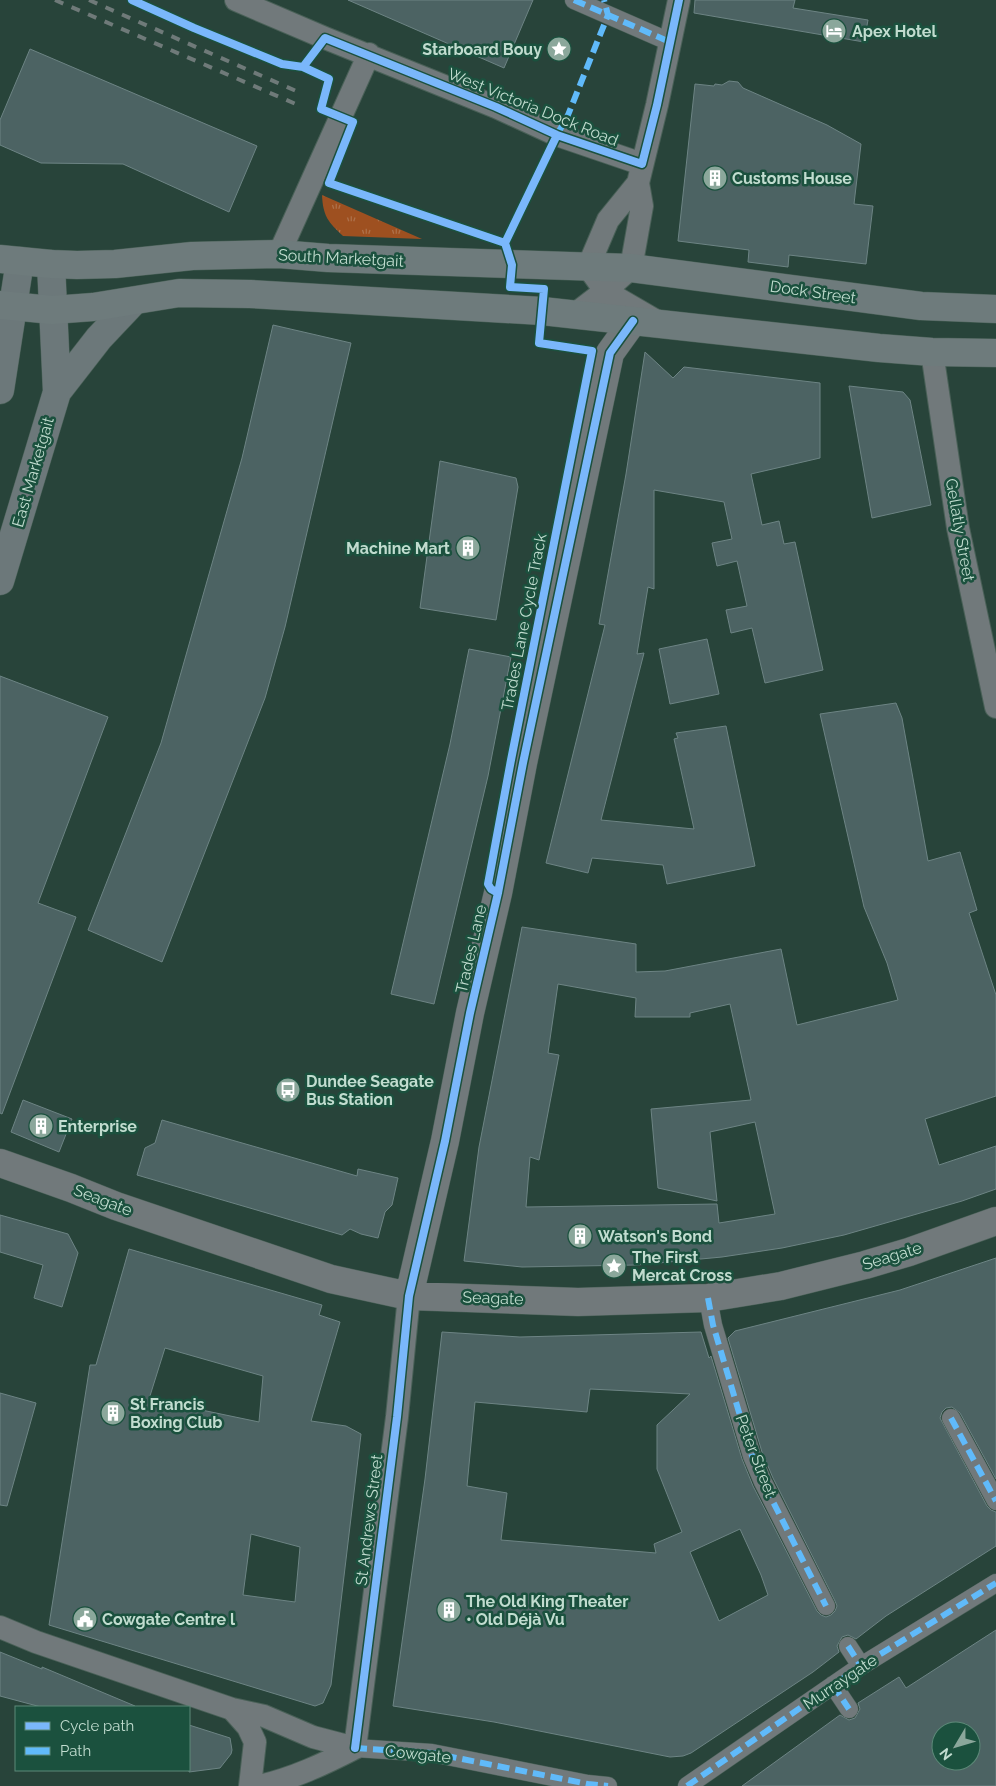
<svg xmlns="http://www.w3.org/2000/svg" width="996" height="1786" viewBox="0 0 996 1786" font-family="Raleway,sans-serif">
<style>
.grass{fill:url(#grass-tufts)}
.building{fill:#4c6363;stroke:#6d8484;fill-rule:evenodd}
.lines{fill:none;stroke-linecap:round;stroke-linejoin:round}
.pedestrian-casing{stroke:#496057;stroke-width:19}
.minor-casing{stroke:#496057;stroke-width:24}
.tertiary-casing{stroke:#496057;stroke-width:29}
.primary-casing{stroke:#496057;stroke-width:29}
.trunk-casing{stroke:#496057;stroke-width:29}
.pedestrian{stroke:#71797b;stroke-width:18}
.minor{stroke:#71797b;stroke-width:22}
.tertiary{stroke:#71797b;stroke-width:28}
.primary{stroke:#6c787a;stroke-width:28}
.trunk{stroke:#6e7b7c;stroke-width:28}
.rail{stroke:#6f7a79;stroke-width:4;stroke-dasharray:9 9;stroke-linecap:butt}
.quiet{stroke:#60bafa;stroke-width:6;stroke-dasharray:12 6;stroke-linecap:butt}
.cycleway-casing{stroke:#1b513e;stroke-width:11}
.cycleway{stroke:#7ab7fb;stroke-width:8}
.labels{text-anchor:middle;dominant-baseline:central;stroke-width:5;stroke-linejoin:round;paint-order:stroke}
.poi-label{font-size:16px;font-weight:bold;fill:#c1dccf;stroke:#1b513e;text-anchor:start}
.street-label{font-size:16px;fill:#c1dccf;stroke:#1b513e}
</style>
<defs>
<pattern id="grass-tufts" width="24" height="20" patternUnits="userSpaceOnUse" patternTransform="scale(1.25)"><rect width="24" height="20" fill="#9e5020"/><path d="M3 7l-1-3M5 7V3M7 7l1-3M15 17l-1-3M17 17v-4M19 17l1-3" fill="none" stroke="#ae714a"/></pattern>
</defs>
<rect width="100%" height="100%" fill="#28443a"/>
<path class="grass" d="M322,195L422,239L343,236C328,222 323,216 322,195Z"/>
<path class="building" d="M348,0H533L504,68Z
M695,0H795L793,8L868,20L864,42L694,13Z
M30,49L257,146L229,212L123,164L41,163L0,145V120Z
M729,81L738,82L743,88L827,125L861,144L854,204L873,206L866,264L789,255L788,267L748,262L749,250L678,241L695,84L714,86L715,84L722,85Z
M273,325L351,343L285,627L265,698L162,962L88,930L161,743L242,458Z
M645,352L673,378L684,367L820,383V458L751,474L762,525L779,521L784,544L795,542L823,670L765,683L752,628L731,633L726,610L747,606L737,561L717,566L712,543L732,539L724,502L654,490V589L648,587L637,654L644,653L601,820L694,829L674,739L678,738L676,733L726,726L755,866L667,884L663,865L592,858L588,873L546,863L605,625L599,624L626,474Z
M849,386L903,392L910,400L931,505L872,518Z
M440,461L516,478L518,487L496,620L420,608Z
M707,639L719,694L670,704L659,649Z
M469,649L511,657L488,776L434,1004L391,994L450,744Z
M0,676L108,717L38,903L76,917L2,1114L0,1113Z
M896,703L902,718L928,861L960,852L977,910L969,913L996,995V1096L925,1119L939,1165L996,1146V1189L962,1201L844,1235L782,1248L722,1257L637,1265L522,1267L464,1261L479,1147L522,927L636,944V972L665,971L781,949L797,1025L898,1000L887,963L864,907L820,714ZM558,984L636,998L635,1017H690V1013L730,1004L751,1100L651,1109L658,1188L717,1201L710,1132L755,1122L775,1214L719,1223L717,1204L526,1207L530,1157L539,1160L559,1055L548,1053Z
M23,1100L72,1119L59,1152L11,1132Z
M162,1120L357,1176L358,1169L398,1178L392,1205L385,1212L378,1238L361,1234L350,1229L342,1235L137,1175L145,1148L155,1143Z
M0,1215L68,1234L78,1253L62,1307L34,1298L43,1265L0,1252Z
M129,1249L322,1305L319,1315L340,1322L311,1421L346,1426L361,1434L331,1685L323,1703L315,1706L49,1625L90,1365H96ZM165,1348L263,1376L259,1422L149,1399ZM251,1534L300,1547L295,1602L243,1595Z
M996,1258V1479L960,1413L952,1407L946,1408L942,1412L940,1418L987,1506L991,1510L996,1512V1546L886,1616L856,1639L848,1635L842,1637L837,1646L839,1652L813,1672L691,1753L683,1756L670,1757L494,1722L393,1706L425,1479L442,1332L520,1337L701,1332L709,1358L711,1356L742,1459L753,1486L817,1611L821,1615L826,1617L831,1615L835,1611L837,1606L835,1601L773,1478L762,1452L728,1338L735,1331L900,1290ZM590,1389L690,1394L657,1425V1469L682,1532L654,1544L656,1553L501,1540L507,1493L467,1486L475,1402L587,1412ZM740,1529L761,1575L768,1595L719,1621L690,1552Z
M0,1393L36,1403L7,1506L0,1505Z
M996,1630V1786H742L840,1715L849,1720L855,1718L860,1709L858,1703L899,1677L906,1688ZM941,1731H971V1761H941Z
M0,1652L42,1669V1667L135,1706V1707H41L0,1696Z
M189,1725L230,1738L232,1750L231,1754L220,1768L189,1772Z"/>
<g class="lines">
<defs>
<path id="pedestrian" d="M574,0L670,42
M708,1298L713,1325L752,1456L763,1482L826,1606
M951,1418L996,1501
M848,1646L861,1666
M833,1685L849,1709
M355,1748L432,1753L588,1784L608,1786
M687,1786L861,1666L996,1583"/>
<path id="minor" d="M236,0L325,38L496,107L557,135L642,164
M638,183L608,220L588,267L605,291L660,323
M279,254L369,54
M575,314L605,291L631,268L642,206L638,183L657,105L679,0
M932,352L958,528L996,707
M0,1627L36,1642L232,1709L264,1716L313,1737L355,1748
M232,1709L248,1727L255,1742L250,1786
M355,1748L397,1417L409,1296
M260,1786C294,1778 324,1764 355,1748"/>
<path id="tertiary" d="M0,1163L71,1188L116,1206L331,1279L409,1296L578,1302L708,1298L781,1286L865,1265L909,1252L996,1221
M409,1296L445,1141L470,1013L498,893L523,763L610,353L633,321"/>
<path id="primary" d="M0,390L20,261
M57,392L99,338L134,301
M0,581L57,392L51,264"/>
<path id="trunk" d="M0,259L51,264L77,265L115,264L192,256L279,254L328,258L631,268L921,306L996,309
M0,305L52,310L93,307L179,293L250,294L542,311L879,348L932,352L996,353"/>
</defs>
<use href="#pedestrian" class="pedestrian-casing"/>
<use href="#minor" class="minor-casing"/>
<use href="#tertiary" class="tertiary-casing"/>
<use href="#primary" class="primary-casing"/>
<use href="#trunk" class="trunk-casing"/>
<use href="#pedestrian" class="pedestrian"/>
<use href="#minor" class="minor"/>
<use href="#tertiary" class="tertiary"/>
<use href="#primary" class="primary"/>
<use href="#trunk" class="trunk"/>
<path class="rail" d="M55,0L298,105
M89,0L303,94"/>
<path class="quiet" d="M574,0L670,42
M557,135L568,115L608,15L604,0
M708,1298L713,1325L752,1456L763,1482L826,1606
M951,1418L996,1501
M848,1646L861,1666
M833,1685L849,1709
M355,1748L432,1753L588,1784L608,1786
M687,1786L861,1666L996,1583"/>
<defs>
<path id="cycleway" d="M132,0L194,28L282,64L303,67L325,38L496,107L557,135L642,164L657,105L679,0
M303,67L329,79L321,109L353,122L329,183L505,243
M498,893L491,889L488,884L511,760L592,351L539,343L544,289L510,287L512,265L505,243L557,135
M355,1748L397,1417L409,1296L445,1141L470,1013L498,893L523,763L610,353L633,321"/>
</defs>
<use href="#cycleway" class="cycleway-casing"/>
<use href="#cycleway" class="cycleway"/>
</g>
<defs>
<symbol id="hotel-disc" viewBox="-11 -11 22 22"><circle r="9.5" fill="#8ba79b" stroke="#1b513e"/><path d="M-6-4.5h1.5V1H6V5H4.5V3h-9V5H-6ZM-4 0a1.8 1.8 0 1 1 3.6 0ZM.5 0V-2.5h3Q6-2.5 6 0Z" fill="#fff"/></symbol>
<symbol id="sight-disc" viewBox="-11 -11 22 22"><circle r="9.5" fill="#8ba79b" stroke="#1b513e"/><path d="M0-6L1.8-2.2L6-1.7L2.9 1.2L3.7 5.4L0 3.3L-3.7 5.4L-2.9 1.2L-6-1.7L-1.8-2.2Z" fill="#fff"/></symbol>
<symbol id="building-disc" viewBox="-11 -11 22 22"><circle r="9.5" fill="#8ba79b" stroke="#1b513e"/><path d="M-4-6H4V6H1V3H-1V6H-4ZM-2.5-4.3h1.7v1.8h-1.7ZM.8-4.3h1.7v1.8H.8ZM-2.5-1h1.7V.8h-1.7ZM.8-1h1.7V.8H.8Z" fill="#fff"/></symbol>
<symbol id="bus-disc" viewBox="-11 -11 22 22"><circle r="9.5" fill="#8ba79b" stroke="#1b513e"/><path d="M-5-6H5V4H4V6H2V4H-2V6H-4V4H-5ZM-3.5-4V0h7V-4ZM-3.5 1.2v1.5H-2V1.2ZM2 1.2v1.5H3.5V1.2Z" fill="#fff"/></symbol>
<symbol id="civic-disc" viewBox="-11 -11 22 22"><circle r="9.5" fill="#8ba79b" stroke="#1b513e"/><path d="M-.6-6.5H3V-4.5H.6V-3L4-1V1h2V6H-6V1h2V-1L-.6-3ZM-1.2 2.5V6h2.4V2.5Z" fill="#fff"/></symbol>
</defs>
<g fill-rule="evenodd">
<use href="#hotel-disc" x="820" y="17" width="28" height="28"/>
<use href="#sight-disc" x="545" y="35" width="28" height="28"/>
<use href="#building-disc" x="701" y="164" width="28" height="28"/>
<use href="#building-disc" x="454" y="534" width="28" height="28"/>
<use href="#bus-disc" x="274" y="1076" width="28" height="28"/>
<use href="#building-disc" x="27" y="1112" width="28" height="28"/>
<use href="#building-disc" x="566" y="1222" width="28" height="28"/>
<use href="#sight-disc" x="600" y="1252" width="28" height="28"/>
<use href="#building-disc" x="99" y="1399" width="28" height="28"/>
<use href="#building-disc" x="435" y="1596" width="28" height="28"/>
<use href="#civic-disc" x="71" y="1605" width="28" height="28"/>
</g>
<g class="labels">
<g class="poi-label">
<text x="852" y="31">Apex Hotel</text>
<text x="542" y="49" text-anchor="end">Starboard Bouy</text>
<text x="732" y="178">Customs House</text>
<text x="450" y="548" text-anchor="end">Machine Mart</text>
<text x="306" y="1081">Dundee Seagate<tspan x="306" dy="18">Bus Station</tspan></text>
<text x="58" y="1126">Enterprise</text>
<text x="598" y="1236">Watson's Bond</text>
<text x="632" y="1257">The First<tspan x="632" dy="18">Mercat Cross</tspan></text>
<text x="130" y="1404">St Francis<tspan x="130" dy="18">Boxing Club</tspan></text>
<text x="466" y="1601">The Old King Theater<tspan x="466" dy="18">• Old Déjà Vu</tspan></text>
<text x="102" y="1619">Cowgate Centre l</text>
</g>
<g class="street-label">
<text transform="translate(533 107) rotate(22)">West Victoria Dock Road</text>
<text transform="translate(341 258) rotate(3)">South Marketgait</text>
<text transform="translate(813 292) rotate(8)">Dock Street</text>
<text transform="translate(33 472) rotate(-74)">East Marketgait</text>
<text transform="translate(960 530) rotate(80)">Gellatly Street</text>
<text transform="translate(524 622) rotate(-79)">Trades Lane Cycle Track</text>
<text transform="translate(471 949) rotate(-77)">Trades Lane</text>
<text transform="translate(103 1200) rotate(21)">Seagate</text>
<text transform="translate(892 1256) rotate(-17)">Seagate</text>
<text transform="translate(493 1298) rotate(2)">Seagate</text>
<text transform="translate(756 1456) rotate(69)">Peter Street</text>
<text transform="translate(369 1520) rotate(-83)">St Andrews Street</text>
<text transform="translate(840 1682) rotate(-34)">Murraygate</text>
<text transform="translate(418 1754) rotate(6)">Cowgate</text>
</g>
</g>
<rect x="15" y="1706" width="175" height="65" fill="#1b513e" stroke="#5d8978"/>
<rect x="25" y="1722" width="25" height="8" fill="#7ab7fb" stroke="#5d8978"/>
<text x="60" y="1731" font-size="15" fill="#c1dccf">Cycle path</text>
<rect x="25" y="1747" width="25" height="8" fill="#60bafa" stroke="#5d8978"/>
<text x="60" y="1756" font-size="15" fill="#c1dccf">Path</text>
<g transform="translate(956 1746) rotate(232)"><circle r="24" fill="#1b513e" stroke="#5d8978"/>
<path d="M0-4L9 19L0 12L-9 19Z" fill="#8ba79b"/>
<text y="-8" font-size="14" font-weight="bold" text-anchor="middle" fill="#c1dccf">N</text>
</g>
</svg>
